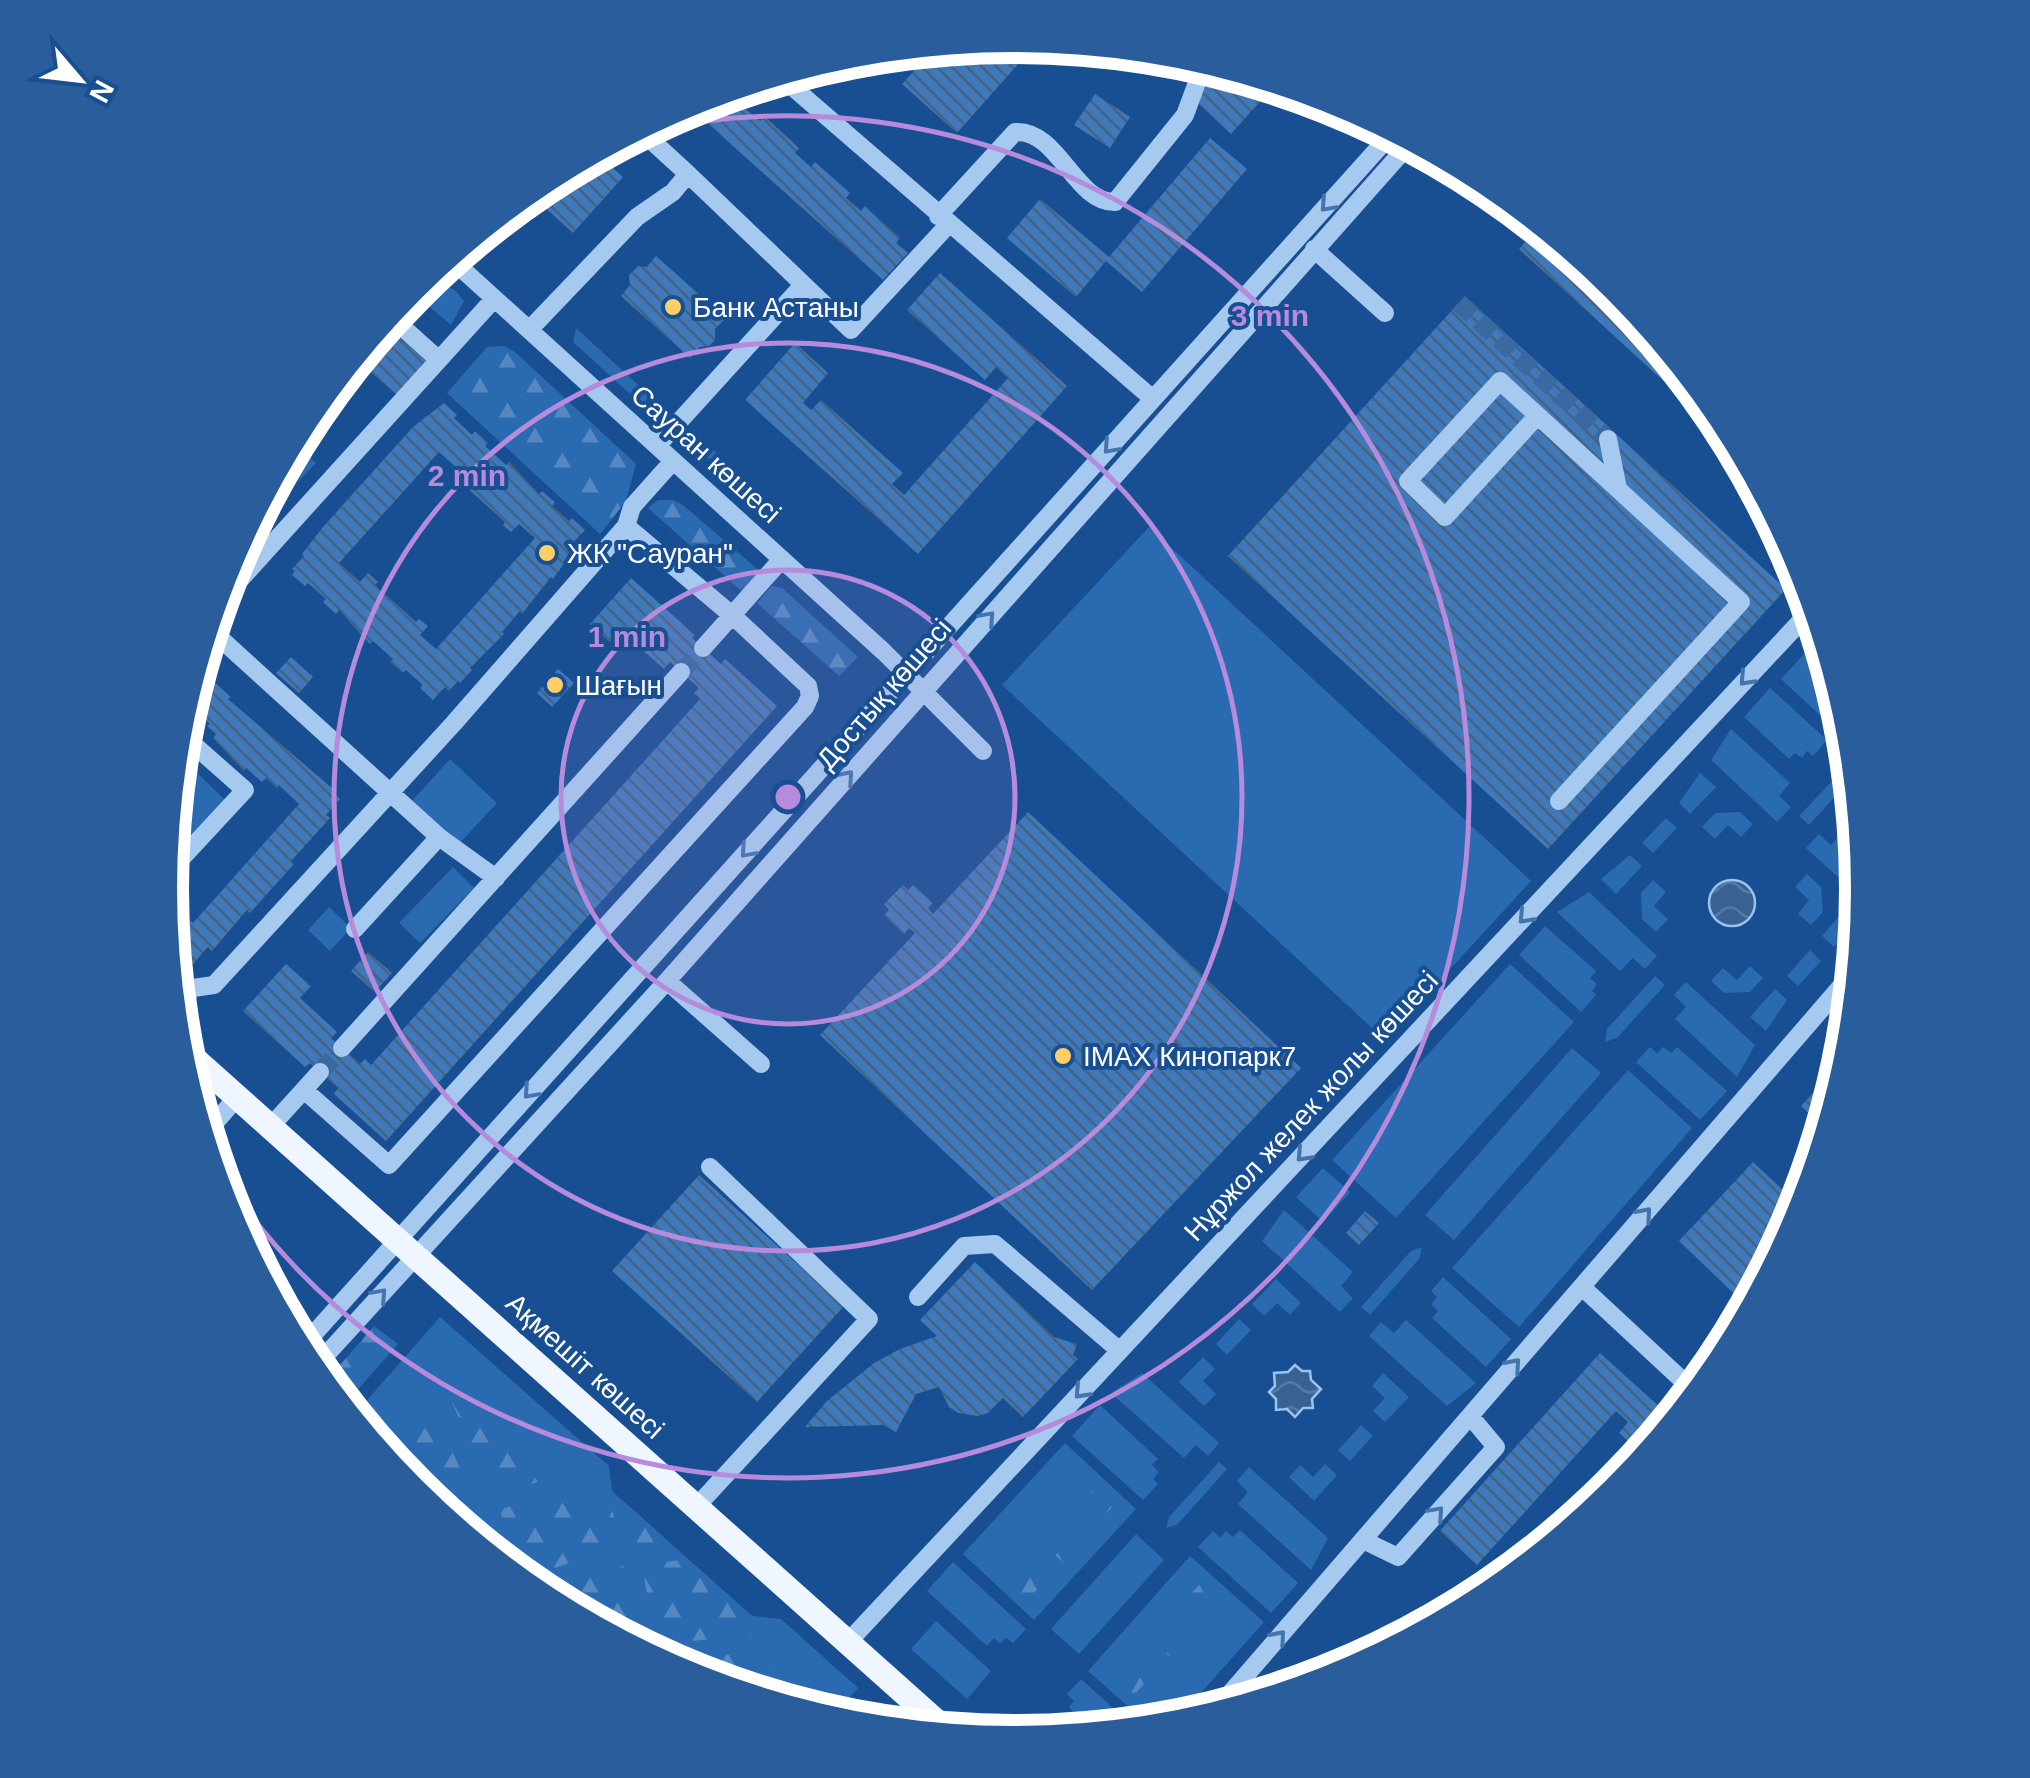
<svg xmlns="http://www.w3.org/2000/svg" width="2030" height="1778" viewBox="0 0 2030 1778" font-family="Arial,sans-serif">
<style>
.green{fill:#2a6ab0}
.forest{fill:url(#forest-firs)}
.water{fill:url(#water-waves);stroke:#98c4f3;stroke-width:2.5}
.building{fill:url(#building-back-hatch);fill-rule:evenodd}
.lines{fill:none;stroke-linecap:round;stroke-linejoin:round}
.minor-tunnel{stroke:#3a69a2;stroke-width:18;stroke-dasharray:18 9;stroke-linecap:butt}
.minor{stroke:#a6c9f0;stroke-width:18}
.major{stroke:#eff6ff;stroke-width:25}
.oneway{stroke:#4274ae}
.ring{fill:none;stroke:#b68bdc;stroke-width:5}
.poi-dot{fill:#ffcf65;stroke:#174f92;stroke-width:4}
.labels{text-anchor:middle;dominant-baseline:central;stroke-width:8;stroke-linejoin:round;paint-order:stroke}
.poi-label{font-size:28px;fill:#fff;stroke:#174f92;text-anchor:start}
.street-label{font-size:28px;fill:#fff;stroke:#174f92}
.rim{fill:none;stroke:#fff;stroke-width:12}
.centre{fill:#b68bdc;stroke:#174f92;stroke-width:5}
.ring-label{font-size:30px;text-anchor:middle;font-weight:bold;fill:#b68bdc;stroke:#174f92;stroke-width:8;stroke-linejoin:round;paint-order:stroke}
</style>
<defs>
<pattern id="forest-firs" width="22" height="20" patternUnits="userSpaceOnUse" patternTransform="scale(2.5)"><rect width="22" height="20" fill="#2a6ab0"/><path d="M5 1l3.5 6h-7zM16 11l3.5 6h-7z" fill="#5588c0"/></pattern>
<pattern id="water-waves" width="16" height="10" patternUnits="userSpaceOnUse" patternTransform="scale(2.5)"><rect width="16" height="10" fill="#396292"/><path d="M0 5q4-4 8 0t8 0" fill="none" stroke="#577aa2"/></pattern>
<pattern id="building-back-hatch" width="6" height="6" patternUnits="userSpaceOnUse" patternTransform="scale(2.5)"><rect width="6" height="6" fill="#4079b9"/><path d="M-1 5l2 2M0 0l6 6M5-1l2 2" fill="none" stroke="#466282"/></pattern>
</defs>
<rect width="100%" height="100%" fill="#174f92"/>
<path class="green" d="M431,275L457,292L464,301L451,325L412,292Z
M576,328L658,403L650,412L573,342Z
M688,430L694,431L732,468L729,471L686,445L682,434Z
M295,443L316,463L291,489L277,477Z
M1149,527L1531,881L1385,1040L1002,685Z
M1821,636L1846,719L1836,730L1781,679Z
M1770,688L1827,740L1813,756L1807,751L1802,758L1795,753L1789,759L1744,717Z
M1731,729L1790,783L1779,796L1791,807L1777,822L1711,760Z
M450,759L497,803L457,846L411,802Z
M1851,761L1853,777L1809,825L1799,816Z
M188,764L226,801L187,843L172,829L177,775Z
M1700,773L1716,787L1690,814L1679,803Z
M1740,812L1753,824L1741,837L1728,825L1715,839L1702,827L1715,813Z
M1666,818L1677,828L1653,853L1642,843Z
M1843,832L1860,848L1863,900L1806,848L1819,834L1831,845Z
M1630,855L1642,866L1616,894L1601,879Z
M453,867L474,888L420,943L399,923Z
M1807,874L1821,887L1823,912L1811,925L1798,914L1809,900L1795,887Z
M1653,880L1666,892L1654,906L1668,919L1656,932L1642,919L1641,893Z
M1589,892L1657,956L1645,969L1633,958L1620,971L1557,912Z
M329,907L351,928L330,951L308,930Z
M1846,908L1861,923L1834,947L1822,936Z
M1545,926L1596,971L1590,978L1597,984L1592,991L1596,995L1581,1012L1519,955Z
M1810,950L1821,961L1798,986L1787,976Z
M1510,964L1574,1022L1396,1218L1332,1160Z
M1750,966L1763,978L1750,992L1724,993L1711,981L1723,968L1737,980Z
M1655,976L1665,985L1617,1038L1605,1042L1607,1029Z
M1686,982L1755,1045L1737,1077L1675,1019L1686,1007L1674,995Z
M1775,989L1787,1000L1766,1031L1750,1017Z
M1650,1047L1657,1053L1663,1047L1671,1053L1677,1047L1727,1091L1700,1120L1636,1062Z
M1572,1048L1601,1073L1454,1240L1425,1215Z
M1628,1070L1692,1128L1519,1327L1452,1268Z
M1323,1168L1350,1192L1323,1222L1296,1197Z
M1284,1210L1353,1272L1341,1286L1353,1298L1340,1312L1262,1241Z
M1422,1247L1419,1259L1370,1315L1361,1307L1411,1251Z
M1443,1277L1511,1339L1486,1367L1432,1318L1438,1311L1431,1304L1437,1297L1431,1291Z
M1276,1279L1301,1303L1290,1315L1277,1303L1264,1316L1252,1304Z
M440,1317L609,1466L612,1491L752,1616L781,1619L858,1688L832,1716L690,1673L543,1595L414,1489L354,1415Z
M1239,1319L1251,1330L1227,1355L1216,1344Z
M1406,1320L1476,1383L1447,1406L1369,1336L1381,1322L1394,1333Z
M1203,1357L1215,1369L1203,1381L1216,1394L1204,1406L1179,1382Z
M1142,1373L1219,1443L1208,1456L1196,1445L1184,1458L1111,1393Z
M1383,1373L1409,1397L1385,1422L1373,1411L1385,1398L1372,1386Z
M1100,1405L1158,1459L1152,1465L1159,1472L1153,1479L1158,1484L1143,1500L1072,1436Z
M1361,1425L1373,1436L1350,1461L1338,1450Z
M1065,1443L1136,1509L1034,1620L963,1554Z
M1219,1462L1227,1469L1177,1525L1166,1528L1169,1517Z
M1325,1464L1337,1475L1314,1501L1289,1477L1300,1465L1313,1477Z
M1249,1467L1328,1538L1311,1570L1238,1504L1248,1492L1237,1481Z
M1240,1530L1298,1583L1271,1613L1198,1547L1213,1531L1220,1538L1226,1531L1233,1537Z
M1136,1534L1164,1560L1079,1654L1051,1629Z
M1190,1556L1264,1622L1175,1722L1149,1725L1088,1671Z
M953,1562L1026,1629L1013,1643L1006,1638L1000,1644L994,1638L987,1646L927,1591Z
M936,1621L991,1671L967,1699L911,1649Z
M1081,1679L1133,1726L1082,1731L1070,1720L1075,1714L1069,1707L1074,1701L1067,1694Z"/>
<path class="forest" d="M504,346L515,352L636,464L626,501L600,534L447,393L487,347Z
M658,500H673L683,505L762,573L744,593L648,508Z
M772,586L782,588L858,657L839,676L757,603Z
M374,1326L398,1344L345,1404L326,1381Z
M434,1362L561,1474L494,1497Z
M428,1394L474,1501L446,1515L414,1489L379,1445Z
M573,1486L589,1498H610L621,1551L569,1563L528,1578L499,1510Z
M1093,1490L1112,1507L1099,1522L1080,1505Z
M630,1507L672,1545L638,1546Z
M482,1517L501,1561L462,1528Z
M1058,1530L1076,1547L1063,1562L1044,1545Z
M688,1559L752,1616L751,1636L655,1644L642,1565Z
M624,1566L638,1646L538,1591Z
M1022,1568L1041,1585L1028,1600L1009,1583Z
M1200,1584L1219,1601L1206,1615L1187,1598Z
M1164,1625L1183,1642L1169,1656L1151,1639Z
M758,1653L831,1716L690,1673L660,1658Z
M1126,1665L1146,1682L1132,1697L1113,1680Z"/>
<path class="water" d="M1709 903a23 23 0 1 1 46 0a23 23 0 1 1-46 0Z
M1295,1365L1302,1371H1310L1311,1380L1321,1389L1312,1399L1313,1408H1303L1295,1417L1287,1409L1276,1410V1399L1269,1392L1275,1386L1274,1373L1288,1372Z"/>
<path class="building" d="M995,42L1019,63L957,133L902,84L914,71L892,52Z
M850,56H855L842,70L833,61Z
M1222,69L1275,85L1231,134L1194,100Z
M735,91L750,104L745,109L760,121L764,116L799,148L795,153L811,167L815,162L850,193L846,198L861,211L865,206L900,238L896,243L908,253L883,280L688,106Z
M1095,94L1130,117L1110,148L1074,125Z
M1210,138L1247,169L1142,292L1106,261L1076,297L1007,238L1040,199L1109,257Z
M597,154L623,177L573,233L530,194L544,183Z
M1540,226L1616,289L1721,418L1738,449L1519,249Z
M656,256L726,318L715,329V340L709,346L700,347L690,358L621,296L630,285L629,275L638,266L647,267Z
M940,273L1067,386L918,554L745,400L795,343L828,373L803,403L811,410L821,400L903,473L892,484L904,495L1008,378L996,367L985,380L907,310Z
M1465,296L1786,589L1548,849L1228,556Z
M385,325L431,365L402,399L356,360Z
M444,403L457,415L454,418L472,435L475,431L488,443L485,446L506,465L509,462L539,494L542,491L555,502L552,506L569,521L572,518L585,530L568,548L573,551L553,579L551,577L522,614L520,611L502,632L504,634L470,668L472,670L460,683L458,681L449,691L445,687L433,700L420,688L423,685L406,670L403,673L390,662L393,659L373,641L370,644L339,610L336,614L323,602L326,599L308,583L305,586L292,575L295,571L292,569L304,556L302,554L323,527L413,427ZM439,452L459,470L451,480L461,489L464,485L505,522L503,525L511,532L519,524L535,538L436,649L420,635L428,626L419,619L416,622L375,585L378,582L368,573L360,582L339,563Z
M631,578L695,635L692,638L721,664L725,659L777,706L386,1141L334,1094L338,1088L310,1063L305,1067L243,1011L286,964L311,986L300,998L337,1032L331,1038L360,1064L365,1059L371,1065L700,699L694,693L699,688L670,662L664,669L627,636L617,648L590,624Z
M291,657L313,677L299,693L276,673Z
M558,669L574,683L552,707L537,693Z
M202,671L231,697L228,699L333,789L331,791L340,799L326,815L330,818L291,861L294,864L250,913L247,910L212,951L208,947L193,964L172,950L167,901L193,923L299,804L279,785L277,788L266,778L262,782L246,768L244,771L213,738L216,734L207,726L210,724L188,704L198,672Z
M1028,812L1301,1068L1092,1290L820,1035L915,933L909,928L904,934L884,915L889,910L884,904L903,885L908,890L913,885L933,903L928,908L933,914Z
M368,952L392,973L375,992L351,971Z
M1848,1055L1831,1109L1825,1129L1801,1106Z
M1753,1162L1801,1207L1749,1308L1679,1241Z
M699,1175L844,1306L757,1402L612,1271Z
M1365,1211L1379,1223L1359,1245L1346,1233Z
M975,1262L1054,1337L1077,1344L1073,1355L1078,1359L1023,1417L1003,1398L988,1413L978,1416L958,1413L949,1407L939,1387L916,1394L896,1432L883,1425L805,1427L827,1401L874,1363L900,1349L937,1336L920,1320Z
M1600,1353L1673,1419L1644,1455L1619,1433L1628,1422L1616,1411L1477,1565L1440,1531Z"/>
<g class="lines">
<path class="minor-tunnel" d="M1459,303L1608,439
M681,672L703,648
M320,1072L342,1048"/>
<path class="minor" d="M781,77L1153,399
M688,174L851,330L948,225
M938,216L1015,132C1058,129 1075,203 1115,202L1185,115L1202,69L1198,62
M1314,249L1385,313
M451,259L884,652L983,751
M391,317L439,360
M529,330L637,217L673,192L688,174L641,131
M1537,416L1445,517L1408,481L1500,381L1741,602L1559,801
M1608,439L1618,489
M657,446L803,285
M218,604L494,299
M211,630L439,837L355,929
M703,648L782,559
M439,837L496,878
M168,873L245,790L185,737L180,742
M667,981L761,1064
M178,1006L193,988L214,985L454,723L626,526L632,507L673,461
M342,1048L681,672
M304,1090L389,1165L805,707L810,696L808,686L733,616L626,526
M271,1126L320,1072
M206,1133L238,1096
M1582,1287L1695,1392
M918,1297L964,1246L995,1244L1120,1351
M302,1347L1392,133
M315,1367L667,981L1411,142
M697,1506L869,1319L710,1167
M1363,1540L1398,1557L1496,1447L1470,1416
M849,1641L1813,608
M1215,1711L1856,969"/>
<path class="major" d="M181,1047L947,1731"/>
</g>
<defs><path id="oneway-chevron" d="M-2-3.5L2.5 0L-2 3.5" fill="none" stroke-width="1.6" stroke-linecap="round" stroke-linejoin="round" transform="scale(2.5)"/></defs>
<g class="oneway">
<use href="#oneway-chevron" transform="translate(1327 205) rotate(132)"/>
<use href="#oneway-chevron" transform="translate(1110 447) rotate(132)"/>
<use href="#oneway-chevron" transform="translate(988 618) rotate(-48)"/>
<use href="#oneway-chevron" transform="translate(1746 679) rotate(133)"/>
<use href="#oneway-chevron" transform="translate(847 777) rotate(-49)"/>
<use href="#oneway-chevron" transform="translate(747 851) rotate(132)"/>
<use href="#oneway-chevron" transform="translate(1525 917) rotate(133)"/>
<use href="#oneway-chevron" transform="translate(530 1092) rotate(132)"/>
<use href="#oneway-chevron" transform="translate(1303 1155) rotate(133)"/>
<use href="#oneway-chevron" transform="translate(1645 1214) rotate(-49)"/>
<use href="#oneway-chevron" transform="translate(380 1295) rotate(-48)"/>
<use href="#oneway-chevron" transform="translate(1514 1365) rotate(-49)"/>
<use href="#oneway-chevron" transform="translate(1081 1392) rotate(133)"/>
<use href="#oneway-chevron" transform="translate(1437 1513) rotate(-48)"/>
<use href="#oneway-chevron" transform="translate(1279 1637) rotate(-49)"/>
</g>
<circle cx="788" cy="797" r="227" fill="#b68bdc" fill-opacity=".12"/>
<g class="ring">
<circle cx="788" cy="797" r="227"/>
<circle cx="788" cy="797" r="454"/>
<path d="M641 132A681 681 0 1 1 217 1168"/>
</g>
<g class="poi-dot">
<circle cx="673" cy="307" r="10"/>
<circle cx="547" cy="553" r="10"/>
<circle cx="555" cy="685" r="10"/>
<circle cx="1063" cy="1056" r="10"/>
</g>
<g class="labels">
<g class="poi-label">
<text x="693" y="307">Банк Астаны</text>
<text x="567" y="553">ЖК "Сауран"</text>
<text x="575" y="685">Шағын</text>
<text x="1083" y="1056">IMAX Кинопарк7</text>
</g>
<g class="street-label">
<text transform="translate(706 454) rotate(42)">Сауран көшесі</text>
<text transform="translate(884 694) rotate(-49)">Достық көшесі</text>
<text transform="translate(1311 1106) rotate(-47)">Нұржол желек жолы көшесі</text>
<text transform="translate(585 1366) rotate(42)">Ақмешіт көшесі</text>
</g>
</g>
<path d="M0 0H2030V1778H0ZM183 889a831 831 0 1 1 1662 0a831 831 0 1 1-1662 0Z" fill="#2a5d9b" fill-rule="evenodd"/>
<path class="rim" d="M183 889a831 831 0 1 1 1662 0a831 831 0 1 1-1662 0Z"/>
<circle cx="788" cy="797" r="15" class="centre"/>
<g class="ring-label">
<text x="1270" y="326">3 min</text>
<text x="467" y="486">2 min</text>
<text x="627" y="647">1 min</text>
</g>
<g transform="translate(80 80) rotate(118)" stroke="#174f92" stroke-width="8" paint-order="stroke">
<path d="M0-8L18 38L0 25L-18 38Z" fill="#ffffff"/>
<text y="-15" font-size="28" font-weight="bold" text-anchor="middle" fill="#ffffff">N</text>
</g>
</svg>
